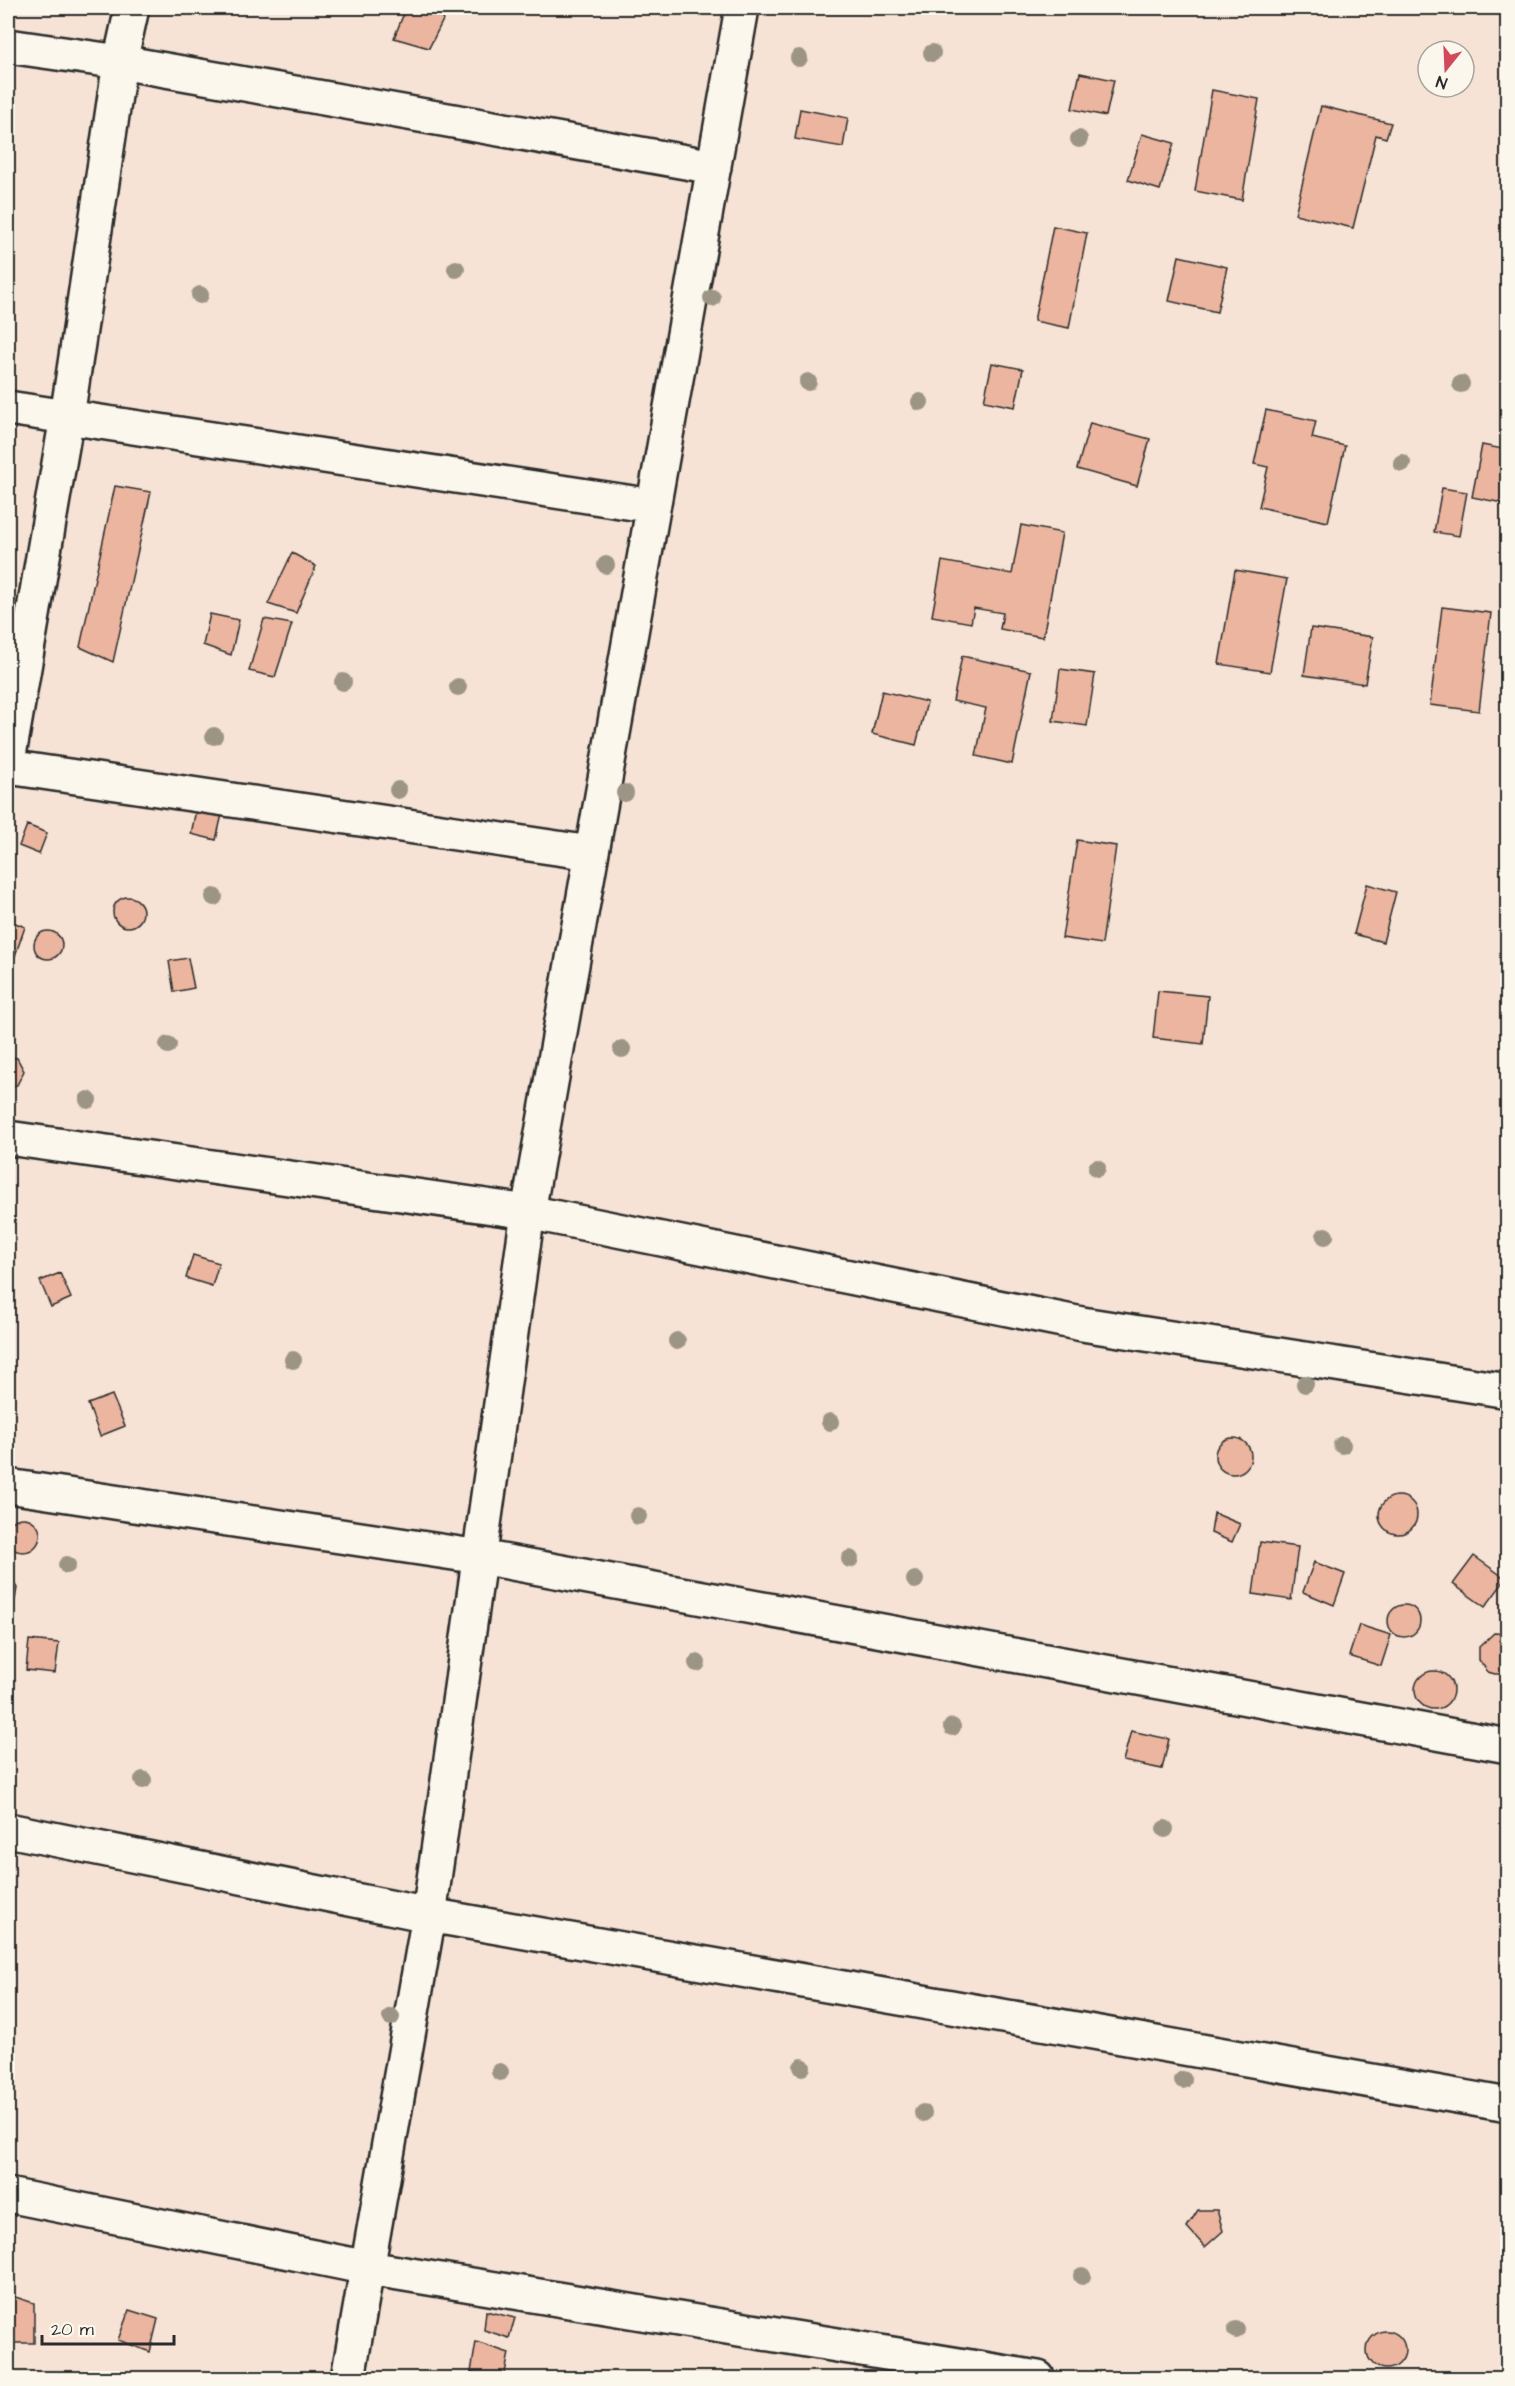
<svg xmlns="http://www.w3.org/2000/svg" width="1515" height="2386" viewBox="0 0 1515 2386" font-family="'Architects Daughter',sans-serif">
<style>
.building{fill:#ebb59f;stroke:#2b2b2b;stroke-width:1.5}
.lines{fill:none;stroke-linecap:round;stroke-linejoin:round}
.minor-casing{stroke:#2b2b2b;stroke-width:38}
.minor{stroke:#fbf7ec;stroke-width:33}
.tree{fill:#9c9585}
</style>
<rect width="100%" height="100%" fill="#f6e3d5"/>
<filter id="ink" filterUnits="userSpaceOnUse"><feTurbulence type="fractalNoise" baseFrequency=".0167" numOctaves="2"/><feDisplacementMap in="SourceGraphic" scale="12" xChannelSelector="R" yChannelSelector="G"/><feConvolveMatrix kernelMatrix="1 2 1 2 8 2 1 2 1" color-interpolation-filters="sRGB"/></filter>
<g filter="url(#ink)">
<path class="building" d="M406,8H449L429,48L394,38Z
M1080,73L1114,80L1106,116L1072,109Z
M1212,90L1259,99L1242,200L1195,191Z
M1321,106L1391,123L1386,138L1376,135L1353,228L1295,214Z
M800,109L848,118L843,147L795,139Z
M1142,134L1174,143L1160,190L1128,180Z
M1053,226L1087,233L1069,328L1034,321Z
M1179,256L1227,267L1217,312L1169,301Z
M992,363L1023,369L1015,407L984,401Z
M1266,410L1316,421L1312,438L1345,446L1328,522L1259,507L1268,467L1254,464Z
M1090,423L1150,439L1137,486L1077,469Z
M1482,445L1508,450V504L1472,497Z
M115,486L151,492L113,662L80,647Z
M1442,488L1467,492L1459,536L1434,532Z
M1021,525L1062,533L1043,637L1000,629L1003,613L974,608L971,623L932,616L942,561L1012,574Z
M292,553L316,566L296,613L268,604Z
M1235,570L1287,579L1270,672L1219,664Z
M1442,607L1491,613L1479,711L1430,705Z
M210,614L239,620L231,655L203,645Z
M264,619L292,624L275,677L249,671Z
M1311,628L1373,637L1365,684L1304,675Z
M962,656L1031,671L1012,764L976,756L986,708L953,701Z
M1060,669L1095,674L1087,726L1053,721Z
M882,691L927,702L916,745L872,734Z
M197,805L223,810L216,840L191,834Z
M27,825L47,833L39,854L19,846Z
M1077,840L1116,846L1102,944L1062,938Z
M1367,884L1396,892L1383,942L1354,934Z
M113 912a15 15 0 1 1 30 0a15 15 0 1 1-30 0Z
M8,920L25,927L15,956L8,953Z
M34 945a14 14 0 1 1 28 0a14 14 0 1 1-28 0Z
M188,958L194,988L174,992L169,961Z
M1158,991L1208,996L1203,1044L1153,1038Z
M8,1056L17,1058L24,1071L17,1085L8,1088Z
M193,1255L219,1263L212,1286L186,1278Z
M60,1273L71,1298L51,1307L40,1281Z
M112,1395L125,1426L100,1436L88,1404Z
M1215 1456a18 18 0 1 1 36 0a18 18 0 1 1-36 0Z
M1379 1515a19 19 0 1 1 38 0a19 19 0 1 1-38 0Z
M1214,1513L1240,1524L1232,1542L1211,1533Z
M6 1535a17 17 0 1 1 34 0a17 17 0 1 1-34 0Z
M1260,1542L1298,1547L1291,1600L1253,1594Z
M1474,1556L1506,1579L1485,1607L1453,1584Z
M1314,1562L1345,1574L1334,1605L1303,1592Z
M8,1575L17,1588L15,1600L8,1607Z
M1388 1621a16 16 0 1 1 32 0a16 16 0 1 1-32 0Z
M1359,1625L1391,1635L1381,1666L1349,1656Z
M1494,1633L1508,1634V1674H1495L1488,1672L1479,1660V1647Z
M29,1640L59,1643L55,1673L26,1670Z
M1415 1690a19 19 0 1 1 38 0a19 19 0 1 1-38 0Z
M1131,1731L1169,1739L1162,1769L1123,1761Z
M1198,2210H1217L1223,2231L1205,2247L1187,2227Z
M12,2296L34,2303V2343H8Z
M129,2310L158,2319L150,2352L118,2340Z
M486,2311L515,2318L509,2338L484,2330Z
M1367 2350a19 19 0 1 1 38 0a19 19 0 1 1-38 0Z
M476,2342L509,2353L504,2378H470Z"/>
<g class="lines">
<defs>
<path id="minor" d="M8,46L120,62L714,167
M8,408L653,506
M8,761L67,417L120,62L132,8
M8,767L591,853
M8,1138L528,1212L1082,1324L1508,1391
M8,1486L480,1557L1508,1746
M8,1830L429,1915L1508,2105
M8,2195L368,2268L1038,2378
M348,2378L429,1915L528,1212L742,8"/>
</defs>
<use href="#minor" class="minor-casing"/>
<use href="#minor" class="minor"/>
</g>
<g class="tree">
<circle cx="932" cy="53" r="9"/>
<circle cx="799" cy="58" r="9"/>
<circle cx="1079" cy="139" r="9"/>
<circle cx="456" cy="269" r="9"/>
<circle cx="200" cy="295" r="9"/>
<circle cx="712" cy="298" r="9"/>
<circle cx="808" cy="382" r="9"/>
<circle cx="1461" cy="384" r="9"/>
<circle cx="920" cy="402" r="9"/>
<circle cx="1402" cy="463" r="9"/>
<circle cx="606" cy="565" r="9"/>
<circle cx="343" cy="682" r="9"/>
<circle cx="458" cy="687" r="9"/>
<circle cx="214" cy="736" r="9"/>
<circle cx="398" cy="790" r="9"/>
<circle cx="625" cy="793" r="9"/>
<circle cx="214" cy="897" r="9"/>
<circle cx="168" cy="1045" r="9"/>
<circle cx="622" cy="1049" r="9"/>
<circle cx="88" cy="1100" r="9"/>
<circle cx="1097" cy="1168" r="9"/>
<circle cx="1325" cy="1236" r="9"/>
<circle cx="677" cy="1341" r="9"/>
<circle cx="293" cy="1360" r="9"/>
<circle cx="1305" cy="1384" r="9"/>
<circle cx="830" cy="1422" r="9"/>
<circle cx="1342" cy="1445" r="9"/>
<circle cx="638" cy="1516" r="9"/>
<circle cx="850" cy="1559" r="9"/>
<circle cx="67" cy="1565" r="9"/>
<circle cx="915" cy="1580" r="9"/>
<circle cx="697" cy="1663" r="9"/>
<circle cx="952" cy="1727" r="9"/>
<circle cx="143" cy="1780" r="9"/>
<circle cx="1165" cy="1829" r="9"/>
<circle cx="391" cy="2017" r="9"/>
<circle cx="802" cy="2067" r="9"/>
<circle cx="500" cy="2072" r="9"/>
<circle cx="1183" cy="2080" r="9"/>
<circle cx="923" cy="2113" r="9"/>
<circle cx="1082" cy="2276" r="9"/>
<circle cx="1236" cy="2330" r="9"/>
</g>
</g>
<rect width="1515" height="2386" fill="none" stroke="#fbf7ec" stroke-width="30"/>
<rect x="15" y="15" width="1485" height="2356" fill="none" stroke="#2b2b2b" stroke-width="2" filter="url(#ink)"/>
<g transform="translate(1446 69) rotate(198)"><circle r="28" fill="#fbf7ec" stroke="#a8a59f" stroke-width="1.5"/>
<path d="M0-4.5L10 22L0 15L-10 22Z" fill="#d1495b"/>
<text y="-9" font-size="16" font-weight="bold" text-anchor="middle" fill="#2b2b2b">N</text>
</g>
<path d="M42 2335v9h132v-9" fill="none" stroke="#2b2b2b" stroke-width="3"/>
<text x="51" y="2335" font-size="18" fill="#2b2b2b" stroke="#fbf7ec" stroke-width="4.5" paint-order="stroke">20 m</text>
</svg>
